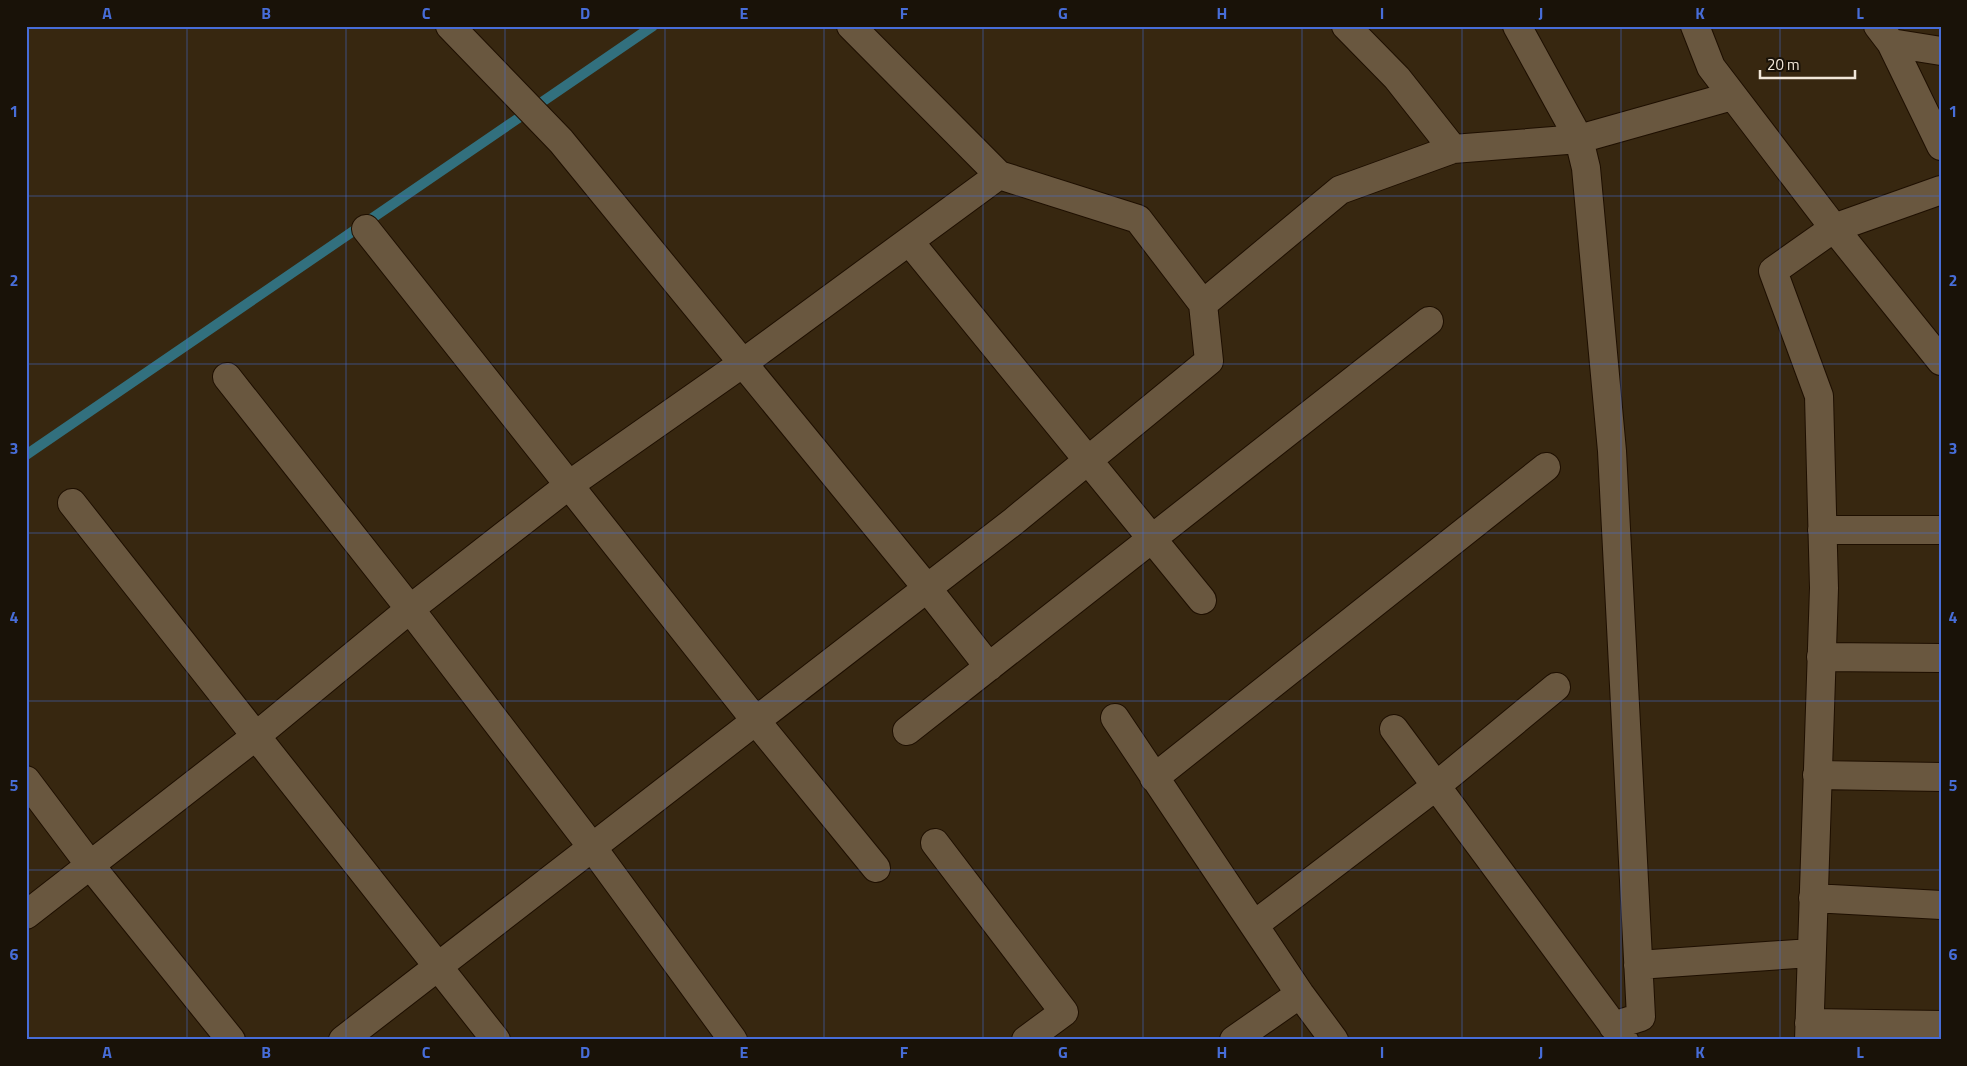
<svg xmlns="http://www.w3.org/2000/svg" width="1967" height="1066" viewBox="0 0 1967 1066" font-family="'Titillium Web',sans-serif">
<style>
.lines{fill:none;stroke-linecap:round;stroke-linejoin:round}
.stream{stroke:#32707e;stroke-width:10}
.minor-casing{stroke:#1e0f00;stroke-width:30}
.minor{stroke:#69573f;stroke-width:28}
.grid{fill:none;stroke:#476dd8;stroke-width:1;stroke-opacity:0.55}
.neatline{fill:none;stroke:#476dd8;stroke-width:2}
.grid-label{font-size:16px;text-anchor:middle;font-weight:bold;fill:#476dd8}
</style>
<rect width="100%" height="100%" fill="#372710"/>
<g class="lines">
<path class="stream" d="M26,455L653,26"/>
<defs>
<path id="minor" d="M450,26L561,141L927,588L989,667
M851,26L999,175L1138,219L1203,304
M1346,26L1397,78L1453,149
M1517,26L1579,139L1586,168L1612,451L1641,1017L1613,1026
M1695,26L1711,67L1834,228L1773,271L1819,396L1824,588L1809,1040
M1878,26L1891,43L1941,146
M1891,43L1941,51
M1941,190L1834,228L1941,361
M366,229L756,721L876,868
M909,241L1202,600
M227,377L410,609L592,847L733,1040
M72,503L496,1040
M1822,530H1941
M1821,657L1941,658
M1115,718L1300,994L1334,1040
M1394,729L1624,1040
M907,731L1429,321
M1817,775L1941,777
M1154,778L1546,467
M26,780L90,865L231,1040
M935,843L1064,1012L1026,1040
M1813,898L1941,905
M26,915L256,736L410,609L569,485L743,363L999,175
M1254,925L1436,786L1556,687
M1638,965L1811,953
M1809,1023L1941,1025
M343,1040L1014,521L1209,361L1203,304L1340,190L1453,149L1579,139L1732,96
M1234,1040L1300,994"/>
</defs>
<use href="#minor" class="minor-casing"/>
<use href="#minor" class="minor"/>
</g>
<path class="grid" d="M187,26V1040M346,26V1040M505,26V1040M665,26V1040M824,26V1040M983,26V1040M1143,26V1040M1302,26V1040M1462,26V1040M1621,26V1040M1780,26V1040M26,196H1941M26,364H1941M26,533H1941M26,701H1941M26,870H1941"/>
<rect width="1967" height="1066" fill="none" stroke="#191208" stroke-width="55"/>
<path d="M1760 70v8h95v-8" fill="none" stroke="#f1e7d9" stroke-width="2.5"/>
<text x="1767" y="70" font-size="15" fill="#f1e7d9" stroke="#191208" stroke-width="4" paint-order="stroke">20 m</text>
<rect x="28" y="28" width="1912" height="1010" class="neatline"/>
<g class="grid-label">
<text x="107" y="19">A</text>
<text x="266" y="19">B</text>
<text x="426" y="19">C</text>
<text x="585" y="19">D</text>
<text x="744" y="19">E</text>
<text x="904" y="19">F</text>
<text x="1063" y="19">G</text>
<text x="1222" y="19">H</text>
<text x="1382" y="19">I</text>
<text x="1541" y="19">J</text>
<text x="1700" y="19">K</text>
<text x="1860" y="19">L</text>
<text x="14" y="117">1</text>
<text x="1953" y="117">1</text>
<text x="14" y="286">2</text>
<text x="1953" y="286">2</text>
<text x="14" y="454">3</text>
<text x="1953" y="454">3</text>
<text x="14" y="623">4</text>
<text x="1953" y="623">4</text>
<text x="14" y="791">5</text>
<text x="1953" y="791">5</text>
<text x="14" y="960">6</text>
<text x="1953" y="960">6</text>
<text x="107" y="1058">A</text>
<text x="266" y="1058">B</text>
<text x="426" y="1058">C</text>
<text x="585" y="1058">D</text>
<text x="744" y="1058">E</text>
<text x="904" y="1058">F</text>
<text x="1063" y="1058">G</text>
<text x="1222" y="1058">H</text>
<text x="1382" y="1058">I</text>
<text x="1541" y="1058">J</text>
<text x="1700" y="1058">K</text>
<text x="1860" y="1058">L</text>
</g>
</svg>
